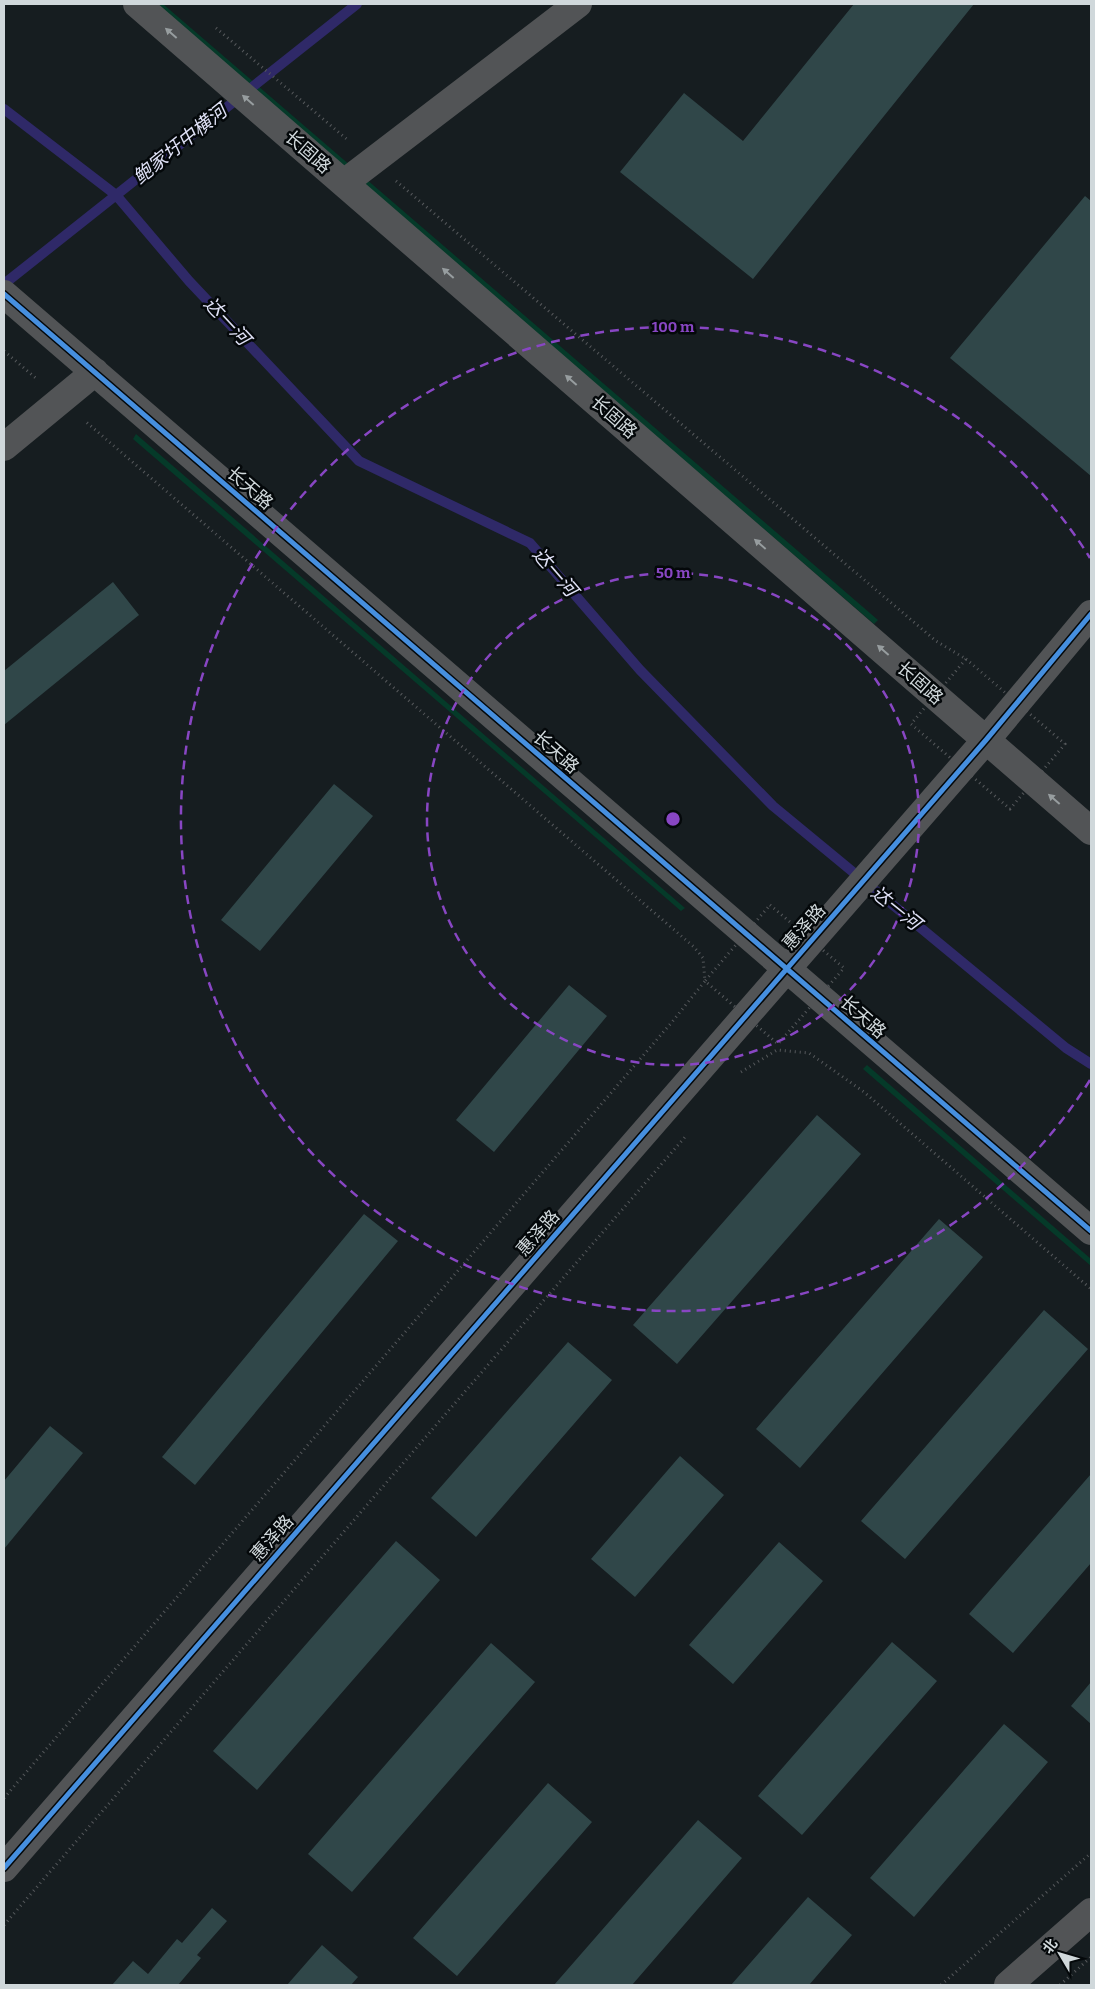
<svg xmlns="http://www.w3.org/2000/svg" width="1095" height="1989" viewBox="0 0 1095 1989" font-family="Bitter,'Noto Sans SC',serif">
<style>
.green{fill:#053a29}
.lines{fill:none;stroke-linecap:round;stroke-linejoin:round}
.stream{stroke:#2f2968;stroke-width:10}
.building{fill:#304749}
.path{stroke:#56595c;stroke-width:3;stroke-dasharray:1 4;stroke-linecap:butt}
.minor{stroke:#525456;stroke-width:28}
.cycleway-casing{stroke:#04080a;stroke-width:8}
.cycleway{stroke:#468fdf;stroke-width:5}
.oneway{fill:#979d9f}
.ring{fill:none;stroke:#8846c3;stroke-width:2.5;stroke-dasharray:9 6}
.labels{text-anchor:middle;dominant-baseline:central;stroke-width:5;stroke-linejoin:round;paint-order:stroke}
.street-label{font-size:18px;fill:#d0d8db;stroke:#04080a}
.water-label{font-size:19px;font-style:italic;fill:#e0e2f7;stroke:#04080a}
.centre{fill:#8846c3;stroke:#04080a;stroke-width:2.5}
.ring-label{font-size:15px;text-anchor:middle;font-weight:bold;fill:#8846c3;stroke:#04080a;stroke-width:5;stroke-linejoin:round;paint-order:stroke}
</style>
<rect width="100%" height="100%" fill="#161d20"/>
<path class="green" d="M154,4H163L878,620L874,624Z
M136,434L685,908L681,911L133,439Z
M867,1065L1091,1259V1266L863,1069Z"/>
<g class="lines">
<path class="stream" d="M4,109L116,195L189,281L359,461L530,543L640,670L773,806L1066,1048L1091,1064
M4,284L357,4"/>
</g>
<path class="building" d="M854,4H974L753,279L620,172L684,93L743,141Z
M1085,196L1091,201V476L950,358Z
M113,582L139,615L4,725V671Z
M334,784L373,816L260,951L221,920Z
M569,985L607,1016L494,1152L456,1120Z
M817,1115L861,1154L677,1364L633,1325Z
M364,1214L398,1241L195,1485L162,1457Z
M939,1219L983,1257L800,1468L756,1429Z
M1044,1310L1088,1349L905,1559L861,1521Z
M568,1342L612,1380L476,1537L431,1498Z
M50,1426L83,1453L4,1549V1481Z
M680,1456L724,1495L635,1597L591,1559Z
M1091,1474V1563L1013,1653L969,1614Z
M396,1541L440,1580L257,1790L213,1751Z
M779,1542L823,1581L733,1684L689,1645Z
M892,1642L937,1681L802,1835L758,1796Z
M491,1643L535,1682L352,1892L308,1854Z
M1091,1682V1724L1071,1706Z
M1004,1724L1048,1762L914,1917L870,1878Z
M548,1783L592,1822L457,1976L413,1938Z
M698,1820L742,1858L632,1985H554Z
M808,1897L852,1935L809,1985H731Z
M212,1908L227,1921L197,1955L201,1958L178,1985H112L133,1961L148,1974L177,1939L182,1943Z
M322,1945L358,1977L351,1985H287Z"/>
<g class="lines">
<path class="path" d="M216,28L349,141
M396,181L936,641L966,659
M4,351L38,380
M966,659L1065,744L1010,809L911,724Z
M770,905L844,968L778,1044L705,981Z
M741,1072L777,1050L809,1053L864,1092L1091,1289
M4,1798L672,1022L705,981L703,958L694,947L85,421
M4,1925L685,1137
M941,1985L1091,1853
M1060,1985L1091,1957"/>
<path class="minor" d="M137,4L1091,831
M344,183L578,4
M4,294L1091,1231
M4,447L95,372
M4,1868L986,740L1091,614
M1008,1985L1091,1912"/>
<defs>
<path id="cycleway" d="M4,294L1091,1231
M4,1868L986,740L1091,614"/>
</defs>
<use href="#cycleway" class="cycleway-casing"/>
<use href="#cycleway" class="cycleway"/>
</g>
<defs><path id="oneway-solid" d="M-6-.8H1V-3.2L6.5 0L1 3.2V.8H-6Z" transform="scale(1.25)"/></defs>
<g class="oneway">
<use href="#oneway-solid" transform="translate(171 33) rotate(-139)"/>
<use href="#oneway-solid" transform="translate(248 100) rotate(-139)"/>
<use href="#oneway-solid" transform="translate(448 273) rotate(-139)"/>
<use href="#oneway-solid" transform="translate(571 380) rotate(-139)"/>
<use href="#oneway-solid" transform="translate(760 544) rotate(-139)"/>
<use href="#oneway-solid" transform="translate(883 650) rotate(-139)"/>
<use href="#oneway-solid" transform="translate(1054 799) rotate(-139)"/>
</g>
<g class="ring">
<circle cx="673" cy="819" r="246"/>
<path d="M1090 1080A492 492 0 1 1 1090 558"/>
</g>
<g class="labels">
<g class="street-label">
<text transform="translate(308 152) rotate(41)">长固路</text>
<text transform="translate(614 417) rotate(41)">长固路</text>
<text transform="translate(250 488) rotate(41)">长天路</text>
<text transform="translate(920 683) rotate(41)">长固路</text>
<text transform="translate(556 752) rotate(41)">长天路</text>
<text transform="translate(804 927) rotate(-49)">惠泽路</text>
<text transform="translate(863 1017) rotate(41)">长天路</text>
<text transform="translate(538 1233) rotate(-49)">惠泽路</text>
<text transform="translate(272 1538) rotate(-49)">惠泽路</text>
</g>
<g class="water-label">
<text transform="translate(180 144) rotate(-39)">鲍家圩中横河</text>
<text transform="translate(227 321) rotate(47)">达一河</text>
<text transform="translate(555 572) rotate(49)">达一河</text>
<text transform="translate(896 908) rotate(39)">达一河</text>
</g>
</g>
<circle cx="673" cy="819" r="8" class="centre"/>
<g class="ring-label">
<text x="673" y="332">100 m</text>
<text x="673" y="578">50 m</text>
</g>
<rect width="1095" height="1989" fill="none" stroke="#d0d8db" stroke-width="10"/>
<g transform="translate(1060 1954) rotate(308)" stroke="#04080a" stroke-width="4" paint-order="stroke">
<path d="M0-4L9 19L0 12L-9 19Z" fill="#d0d8db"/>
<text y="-8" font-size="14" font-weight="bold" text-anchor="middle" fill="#d0d8db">北</text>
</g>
</svg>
